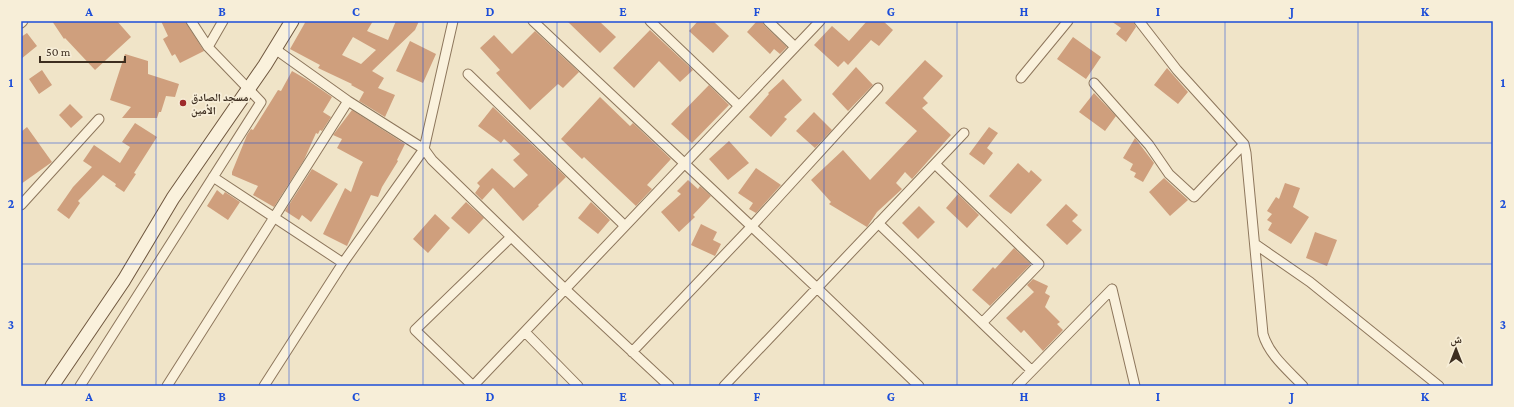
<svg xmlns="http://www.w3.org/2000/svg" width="1514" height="407" viewBox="0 0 1514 407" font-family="'Crimson Pro','Noto Naskh Arabic',serif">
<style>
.building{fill:#cf9f7d;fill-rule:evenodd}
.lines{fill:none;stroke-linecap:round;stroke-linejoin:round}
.street-casing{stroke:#8d765c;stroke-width:11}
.secondary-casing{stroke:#6f573f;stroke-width:15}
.street{stroke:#faf1dc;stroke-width:9}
.secondary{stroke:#faf1dc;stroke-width:13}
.grid{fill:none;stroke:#1d4ed8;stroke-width:1;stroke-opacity:0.55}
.poi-dot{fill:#9e2a2b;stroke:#f7eed8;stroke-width:1.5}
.labels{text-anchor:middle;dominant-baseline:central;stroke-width:3.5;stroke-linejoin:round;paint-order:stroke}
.poi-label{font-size:11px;font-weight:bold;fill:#3d2e20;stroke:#f7eed8;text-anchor:start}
.neatline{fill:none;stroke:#1d4ed8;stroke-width:1.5}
.grid-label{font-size:13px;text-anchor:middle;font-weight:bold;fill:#1d4ed8}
</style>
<rect width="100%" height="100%" fill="#f0e4c8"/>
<path class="building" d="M52,21H117L131,37L95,70L65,38L64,39Z
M161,21H185L204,51L180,63L175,54L172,56L163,39L168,36Z
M306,21H373L367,31L388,40L396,21H419L415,30L372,71L384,78L378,88L395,95L385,117L359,101L364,92L351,85L352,84L318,68L320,65L290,49ZM353,37L376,50L361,64L342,55Z
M567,21H599L616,37L600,53Z
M698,21H713L729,36L713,53L689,31Z
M757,21H762L764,25L787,47L780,54L774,49L770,54L747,32Z
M867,21H883L893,30L879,46L871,40L848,65L844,61L838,67L814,45L832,26L849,41Z
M1111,21H1133L1136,27L1126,42L1116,34L1121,28Z
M650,30L693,70L680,82L659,61L634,88L613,68Z
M535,31L579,72L563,88L558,84L530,110L496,73L500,70L480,48L494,35L512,54Z
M27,33L37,46L21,59V37Z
M1073,37L1101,57L1086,79L1057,59Z
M410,41L436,54L423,83L396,71Z
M125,54L148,61V74L179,84L175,97L166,96L161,112H159L157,118H122L131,107L110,100Z
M925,60L943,76L923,98L928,103L922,108L951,135L912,179L905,172L896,183L902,189L877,212L867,227L829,204L831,202L811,180L843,150L870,180L917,131L885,103Z
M856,67L873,85L848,111L832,94Z
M1167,68L1188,92L1178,104L1154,85Z
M42,70L52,85L39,94L29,79Z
M292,71L306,79L332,97L323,112L331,117L322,131L320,130L318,134L316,133L304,160L274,207L253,195L258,186L232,175V172L247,135L251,129L253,130L278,90L281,91Z
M783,79L802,100L784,117L787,119L771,137L749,117L769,94L768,93Z
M709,85L729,105L692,143L671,124Z
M1094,93L1116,116L1105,131L1079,112Z
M600,97L630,126L633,123L671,159L647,185L652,189L636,206L584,157L582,159L561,139Z
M70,104L83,117L71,128L59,115Z
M493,107L566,177L538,205L539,206L523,221L493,188L482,200L475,193L480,186L477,183L492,168L514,188L528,175L513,160L520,154L504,139L501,143L478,126Z
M352,110L405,144L397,160L398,161L382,187L378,197L371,195L347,246L323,234L345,188L351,192L360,167L363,162L337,148L342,139L333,135Z
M814,112L832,130L815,148L796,131Z
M135,123L157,137L134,173L136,174L124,192L115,186L116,184L103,175L78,201L80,203L69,219L57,210L73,187L92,167L83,161L94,145L120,163L130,147L122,142Z
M27,127L52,162L21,184V132Z
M989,127L998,133L987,148L993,153L984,165L969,154Z
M1135,138L1154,163L1143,182L1134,177L1136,173L1130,170L1133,164L1123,158Z
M729,141L749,163L728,180L709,159Z
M1018,163L1029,173L1031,170L1042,180L1011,214L1004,209L989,196Z
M756,168L781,185L756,213L749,209L753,203L738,193Z
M312,169L338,184L311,222L302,215L299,220L285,211Z
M1164,178L1188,200L1170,216L1149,192Z
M688,180L698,189L700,186L711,196L693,215L695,217L679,232L661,212L681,194L677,191Z
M1285,183L1300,188L1293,207L1309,217L1291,244L1268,230L1272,223L1267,220L1272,214L1267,211L1276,197L1279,199Z
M217,190L223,195L225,192L240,202L228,220L207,206Z
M958,194L979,215L967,228L946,208Z
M466,202L484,218L469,234L451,218Z
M591,202L610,220L598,234L578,218Z
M1066,204L1078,215L1072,221L1082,230L1067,245L1046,225Z
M919,206L935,222L918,239L902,223Z
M435,214L450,228L428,253L413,239Z
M701,224L717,232L713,240L721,244L715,256L691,245Z
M1315,232L1337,240L1327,266L1306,258Z
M1014,248L1031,264L990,306L972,290L993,267L995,269Z
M1033,279L1048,286L1045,293L1050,296L1045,307L1060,322L1057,324L1063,330L1043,351L1024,330L1021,333L1006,318L1034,292L1027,285Z"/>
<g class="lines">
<defs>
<path id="street" d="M533,21L817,288L919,386
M650,21L739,106
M768,21L795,47
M1139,21L1177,70L1244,144L1246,153L1263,334C1269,355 1288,370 1303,386
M21,23L23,21
M208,47L223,21
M275,49L348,101L424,149L432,160L565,289L669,386
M468,74L625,226
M1021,78L1068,21
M1094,83L1149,145L1169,174L1194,197L1244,144
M935,164L1039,264L982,323
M213,177L343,263
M21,205L99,119
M878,223L1031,370
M1255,244L1310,282L1439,386
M1112,289L1135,386
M525,332L578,386
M632,352L751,227L878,88
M80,386L261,102L208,47L191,21
M167,386L348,101
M264,386L343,263L424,149L453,21
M473,386L820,21
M473,386L415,330L511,237
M724,386L964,133
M1017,386L1112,289"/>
<path id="secondary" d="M52,386L124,280L173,198L265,65L292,21"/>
</defs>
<use href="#street" class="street-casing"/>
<use href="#secondary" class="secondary-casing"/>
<use href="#street" class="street"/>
<use href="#secondary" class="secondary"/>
</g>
<path class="grid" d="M156,21V386M289,21V386M423,21V386M557,21V386M690,21V386M824,21V386M957,21V386M1091,21V386M1225,21V386M1358,21V386M21,143H1493M21,264H1493"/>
<circle class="poi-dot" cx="183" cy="103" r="4"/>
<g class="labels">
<g class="poi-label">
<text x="191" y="97">مسجد الصادق<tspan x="191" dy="13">الأمين</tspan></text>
</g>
</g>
<rect width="1514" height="407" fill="none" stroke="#f7eed8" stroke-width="44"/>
<g transform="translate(1456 349)" stroke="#f7eed8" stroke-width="3" paint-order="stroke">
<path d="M0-3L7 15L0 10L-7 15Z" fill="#3d2e20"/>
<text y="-6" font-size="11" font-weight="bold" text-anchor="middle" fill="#3d2e20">ش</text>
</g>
<path d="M40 56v6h85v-6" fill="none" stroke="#3d2e20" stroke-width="2"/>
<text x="46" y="56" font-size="12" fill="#3d2e20" stroke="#f7eed8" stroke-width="3" paint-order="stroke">50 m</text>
<rect x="22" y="22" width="1470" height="363" class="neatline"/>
<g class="grid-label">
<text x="89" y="16">A</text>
<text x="222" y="16">B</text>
<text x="356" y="16">C</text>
<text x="490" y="16">D</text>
<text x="623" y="16">E</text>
<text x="757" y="16">F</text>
<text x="891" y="16">G</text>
<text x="1024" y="16">H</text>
<text x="1158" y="16">I</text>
<text x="1292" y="16">J</text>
<text x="1425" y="16">K</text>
<text x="11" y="87">1</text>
<text x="1503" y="87">1</text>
<text x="11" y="208">2</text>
<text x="1503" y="208">2</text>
<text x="11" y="329">3</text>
<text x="1503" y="329">3</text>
<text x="89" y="401">A</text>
<text x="222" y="401">B</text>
<text x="356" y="401">C</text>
<text x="490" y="401">D</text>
<text x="623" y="401">E</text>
<text x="757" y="401">F</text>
<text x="891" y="401">G</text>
<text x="1024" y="401">H</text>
<text x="1158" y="401">I</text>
<text x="1292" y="401">J</text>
<text x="1425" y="401">K</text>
</g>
</svg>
